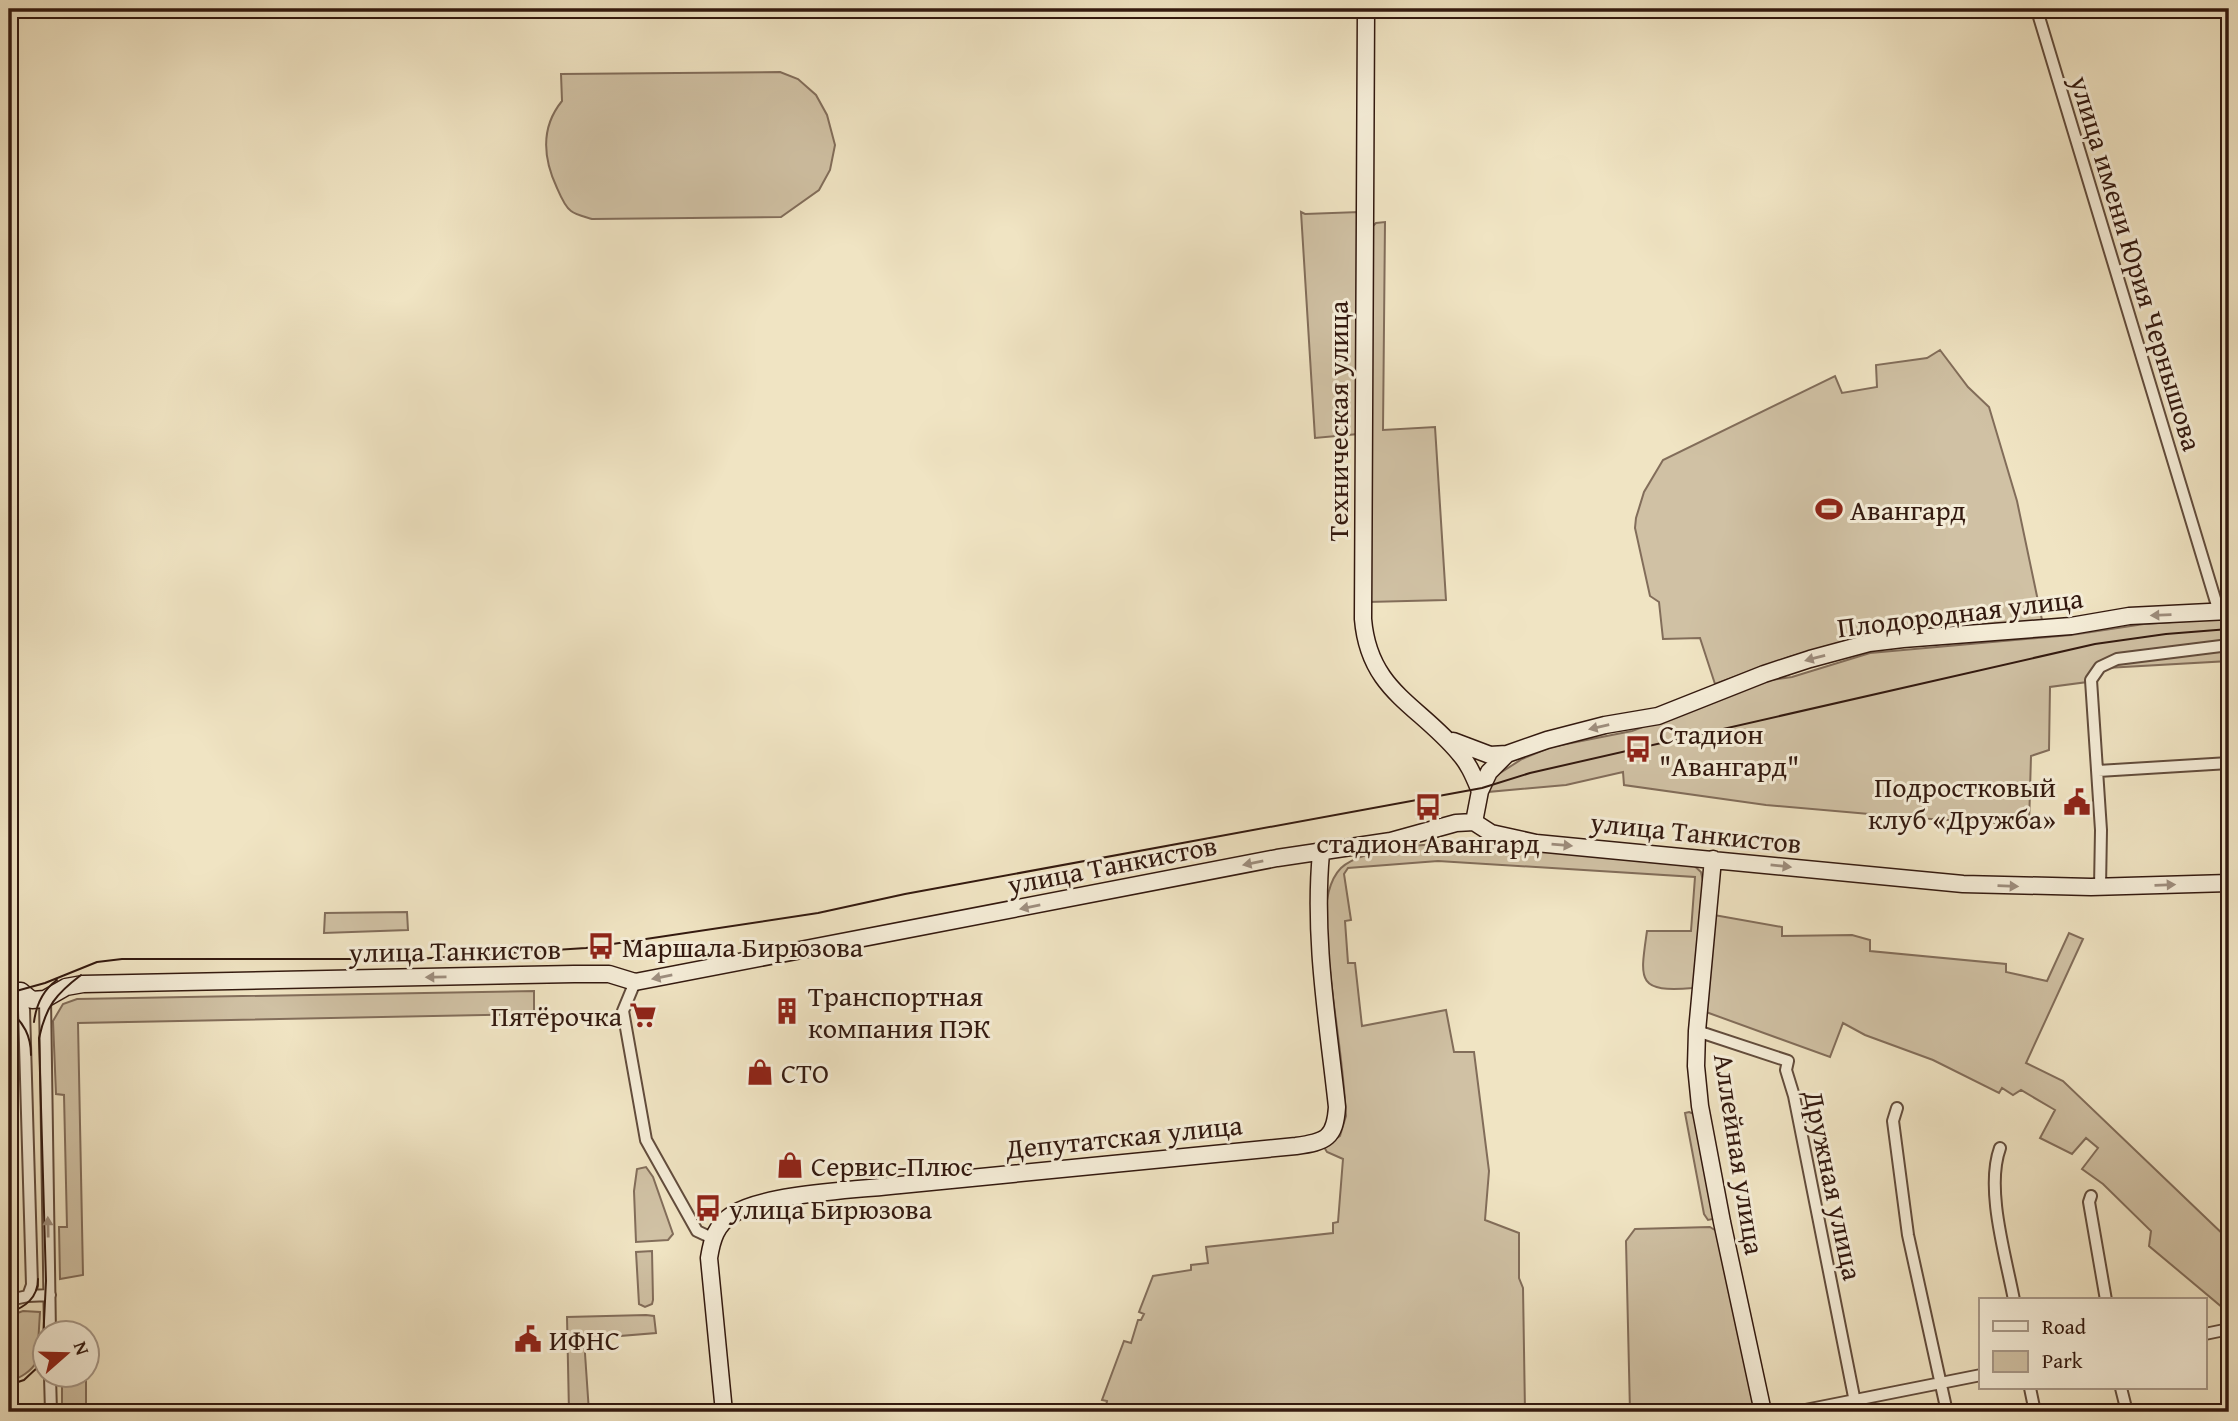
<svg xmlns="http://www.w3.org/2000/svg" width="2238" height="1421" viewBox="0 0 2238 1421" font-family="'Gentium Book Plus',serif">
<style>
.green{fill:#d0c1a4;stroke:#826d5a;stroke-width:2}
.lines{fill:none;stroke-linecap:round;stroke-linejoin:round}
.street-casing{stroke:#624c3c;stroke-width:14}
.secondary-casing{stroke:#33190f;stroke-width:19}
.street{stroke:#f5edd8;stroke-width:10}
.secondary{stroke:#f5edd8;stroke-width:16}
.tram{stroke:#33190f;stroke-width:2}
.oneway{fill:#9e8e7e}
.labels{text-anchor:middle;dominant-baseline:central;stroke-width:6;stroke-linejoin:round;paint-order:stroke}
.street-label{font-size:28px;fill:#33190f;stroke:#f5edd8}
.poi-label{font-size:28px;fill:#33190f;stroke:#f5edd8;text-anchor:start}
</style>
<rect width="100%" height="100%" fill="#f0e4c3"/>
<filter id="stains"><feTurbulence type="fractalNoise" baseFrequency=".00286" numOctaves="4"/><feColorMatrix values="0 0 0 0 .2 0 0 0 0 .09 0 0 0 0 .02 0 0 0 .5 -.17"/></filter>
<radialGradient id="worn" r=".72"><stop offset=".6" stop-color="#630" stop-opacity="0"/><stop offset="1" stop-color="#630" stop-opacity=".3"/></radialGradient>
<path class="green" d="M780,72L798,79L816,95L827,115L835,145L830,170L819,190L781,217L592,219C586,217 576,215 571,211C565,207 560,195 557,188C543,158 540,128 562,101L561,74Z
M1301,212L1305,214L1359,212L1358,434L1315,438Z
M1385,222L1383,430L1435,427L1446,600L1368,602L1370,229L1376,223Z
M1940,350L1968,387L1989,407L2017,501L2042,620L1991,628L1871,634L1789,657L1715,684L1700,638L1663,639L1659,602L1650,596L1635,528L1636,518L1644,492L1663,460L1835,376L1842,393L1877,387L1876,365L1927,358Z
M2229,618V661L2106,668L2095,681L2050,687L2049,750L2031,756L2029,825L1915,818L1766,805L1624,785L1623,772L1566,785L1487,792L1491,780L1497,775L1522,759L1551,747L1632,731L1764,681L1792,677L1870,653L2071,635L2144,624Z
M1481,842L1690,862L1701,872L1703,881L1693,988C1636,993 1640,980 1647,931H1691L1695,877L1438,861L1348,868L1344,874L1351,920L1345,921L1348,963H1355L1362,1026L1446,1010L1454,1052H1474L1489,1171L1485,1220L1519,1233V1278L1523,1288L1525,1412L1105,1411L1107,1401L1102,1400L1124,1341L1131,1343L1138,1320H1141L1144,1314L1139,1312L1153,1276L1191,1270V1265L1208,1263L1206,1247L1333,1233V1223L1338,1222L1343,1159L1327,1152L1324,1147L1340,1136L1346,1116C1343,1050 1328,985 1326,919C1325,903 1329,880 1341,868C1365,845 1448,843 1481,842Z
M407,912L408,930L324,933L325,913Z
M1714,915L1782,927V936L1852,935L1870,940V951L2006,964V972L2047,981L2069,933L2083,939L2026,1063L2063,1081L2229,1240V1313L2149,1246L2151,1231L2103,1184L2082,1169L2098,1148L2086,1138L2072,1154L2040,1138L2055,1110L2021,1090L2013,1095L2002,1088L1999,1093L1933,1060L1865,1035L1843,1023L1830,1057L1706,1012Z
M534,991V1014L78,1023L83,1275L60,1279L59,1227H67L64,1095L56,1094L53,1021L63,1004L77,999Z
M1689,1112L1694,1114L1715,1213L1713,1219L1708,1220L1704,1214L1685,1113Z
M646,1167L653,1177L673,1234L668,1240L636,1242L634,1191L637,1169Z
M1710,1227L1718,1232L1755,1411L1630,1412L1626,1241L1635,1229Z
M652,1251L653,1300L652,1304L645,1307L639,1304L636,1252Z
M23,1311L40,1312L37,1361C31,1372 21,1377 9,1382V1316Z
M646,1315L654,1316L656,1333L584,1339L589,1412H569L567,1317Z
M62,1376H86V1412H62Z"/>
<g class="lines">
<defs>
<path id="street" d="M2039,9V17L2219,612
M2098,771L2229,763
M2100,887L2101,830L2091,680L2100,667L2117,659L2229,645
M635,982L623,1011L646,1140L697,1231L712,1238
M21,991L24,1010L32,1285L28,1296
M45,999L50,1334
M1697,1031L1788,1061L1786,1070L1794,1096L1857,1412
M1897,1108L1893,1121L1908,1235L1947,1412
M2000,1148C1985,1189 2006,1257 2014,1300
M2091,1196L2089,1202L2106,1300
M9,1300L28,1296L50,1295
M2205,1334L2229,1329
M50,1376L51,1412
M2030,1388L2035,1412
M2121,1388L2127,1412
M1795,1412L1981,1375"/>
<path id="secondary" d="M1366,9L1363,619C1369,691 1418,704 1459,753C1469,764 1474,777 1480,791
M1453,741L1490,755L1507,754
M1474,822L1480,791L1489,772L1507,754L1547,740L1605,725L1658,716L1764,674L1810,659L1869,643L1903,639L2071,626L2129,616L2229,611
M1713,859L1697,1031L1696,1066L1700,1106L1722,1222L1763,1412
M9,991H21L32,1000L45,999L66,987L83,984L574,974H609L635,982L1277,858L1391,841L1456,823L1474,822L1491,833L1536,843L1963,884L2091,887L2229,883
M724,1412L709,1258C712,1239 716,1225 733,1214C767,1193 858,1190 900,1185C1032,1171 1164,1158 1296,1146C1326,1142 1335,1138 1337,1107C1328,1023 1313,938 1321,853"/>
</defs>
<use href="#street" class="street-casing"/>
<use href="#secondary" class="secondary-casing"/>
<use href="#street" class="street"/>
<use href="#secondary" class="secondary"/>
<path class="tram" d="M9,993L45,983L97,962L122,959H416L586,948L818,913L905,894L1482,788L1530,773L2095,644L2166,634L2229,629
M9,1010C24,1023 31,1036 31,1055
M34,1022C36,1006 43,990 57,980
M9,1313C25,1307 38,1298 38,1279
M9,1385L24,1380L39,1366L43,1341L46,1281L39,1038C46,1006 56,994 81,975"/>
</g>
<defs><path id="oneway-solid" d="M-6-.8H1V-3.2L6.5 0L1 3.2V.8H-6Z" transform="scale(1.75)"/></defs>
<g class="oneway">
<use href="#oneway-solid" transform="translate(2161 615) rotate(178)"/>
<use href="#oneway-solid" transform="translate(1815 658) rotate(165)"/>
<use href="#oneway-solid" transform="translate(1599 727) rotate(167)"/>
<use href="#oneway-solid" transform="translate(1562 845) rotate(5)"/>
<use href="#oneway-solid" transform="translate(1253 863) rotate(169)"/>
<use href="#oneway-solid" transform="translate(1781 866) rotate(6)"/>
<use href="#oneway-solid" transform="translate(2165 885) rotate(-2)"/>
<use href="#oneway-solid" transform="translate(2008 886) rotate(2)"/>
<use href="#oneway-solid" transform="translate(1030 907) rotate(169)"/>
<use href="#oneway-solid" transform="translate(436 977) rotate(179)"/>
<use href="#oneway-solid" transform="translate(662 977) rotate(169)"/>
<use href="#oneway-solid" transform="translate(48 1227) rotate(-91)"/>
</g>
<defs>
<symbol id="stadium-bare" viewBox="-9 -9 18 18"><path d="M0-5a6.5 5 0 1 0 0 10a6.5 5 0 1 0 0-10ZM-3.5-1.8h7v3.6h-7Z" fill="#8f2418" stroke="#f5edd8" stroke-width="2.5" paint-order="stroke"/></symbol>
<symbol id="bus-bare" viewBox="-9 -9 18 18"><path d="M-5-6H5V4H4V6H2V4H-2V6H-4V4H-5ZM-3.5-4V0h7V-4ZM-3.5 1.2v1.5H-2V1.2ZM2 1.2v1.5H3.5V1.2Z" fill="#8f2418" stroke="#f5edd8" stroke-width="2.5" paint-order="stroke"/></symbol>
<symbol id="civic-bare" viewBox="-9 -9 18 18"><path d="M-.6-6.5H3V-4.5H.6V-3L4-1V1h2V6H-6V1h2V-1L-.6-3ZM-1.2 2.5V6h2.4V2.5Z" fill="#8f2418" stroke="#f5edd8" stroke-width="2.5" paint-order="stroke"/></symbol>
<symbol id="building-bare" viewBox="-9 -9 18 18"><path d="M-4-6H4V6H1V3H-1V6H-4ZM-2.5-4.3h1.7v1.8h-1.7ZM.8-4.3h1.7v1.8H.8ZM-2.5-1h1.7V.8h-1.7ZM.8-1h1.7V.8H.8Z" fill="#8f2418" stroke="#f5edd8" stroke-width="2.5" paint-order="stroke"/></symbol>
<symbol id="supermarket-bare" viewBox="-9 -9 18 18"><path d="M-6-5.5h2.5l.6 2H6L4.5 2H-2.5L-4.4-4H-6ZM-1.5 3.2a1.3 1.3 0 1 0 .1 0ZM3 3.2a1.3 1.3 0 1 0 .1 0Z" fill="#8f2418" stroke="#f5edd8" stroke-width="2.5" paint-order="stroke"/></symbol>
<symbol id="shop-bare" viewBox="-9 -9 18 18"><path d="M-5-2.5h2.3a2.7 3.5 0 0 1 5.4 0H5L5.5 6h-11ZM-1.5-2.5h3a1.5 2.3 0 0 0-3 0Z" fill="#8f2418" stroke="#f5edd8" stroke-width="2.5" paint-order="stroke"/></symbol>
</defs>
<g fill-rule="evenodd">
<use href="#stadium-bare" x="1810" y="490" width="38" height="38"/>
<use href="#bus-bare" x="1619" y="730" width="38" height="38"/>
<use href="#civic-bare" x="2058" y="783" width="38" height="38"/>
<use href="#bus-bare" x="1409" y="788" width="38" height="38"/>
<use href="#bus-bare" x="582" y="927" width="38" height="38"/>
<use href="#building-bare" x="768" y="992" width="38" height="38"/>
<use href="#supermarket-bare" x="624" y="996" width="38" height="38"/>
<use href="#shop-bare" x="741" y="1053" width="38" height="38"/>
<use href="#shop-bare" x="771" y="1146" width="38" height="38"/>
<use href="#bus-bare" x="689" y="1189" width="38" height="38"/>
<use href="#civic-bare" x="509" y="1320" width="38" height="38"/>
</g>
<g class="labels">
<g class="street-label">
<text transform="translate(2137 263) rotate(73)">улица имени Юрия Чернышова</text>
<text transform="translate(1337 421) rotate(-90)">Техническая улица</text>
<text transform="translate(1960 612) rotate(-7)">Плодородная улица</text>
<text transform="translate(1696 832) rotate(6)">улица Танкистов</text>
<text transform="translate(1112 864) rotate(-11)">улица Танкистов</text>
<text transform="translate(455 950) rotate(-1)">улица Танкистов</text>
<text transform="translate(1124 1136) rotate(-6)">Депутатская улица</text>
<text transform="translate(1740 1154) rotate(81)">Аллейная улица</text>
<text transform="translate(1834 1185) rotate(78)">Дружная улица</text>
</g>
<g class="poi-label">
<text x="1850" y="509">Авангард</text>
<text x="1659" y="733">Стадион<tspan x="1659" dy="32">"Авангард"</tspan></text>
<text x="2056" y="786" text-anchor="end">Подростковый<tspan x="2056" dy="32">клуб «Дружба»</tspan></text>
<text x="1428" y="842" text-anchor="middle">стадион Авангард</text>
<text x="622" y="946">Маршала Бирюзова</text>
<text x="808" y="995">Транспортная<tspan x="808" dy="32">компания ПЭК</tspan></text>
<text x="622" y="1015" text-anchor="end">Пятёрочка</text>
<text x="781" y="1072">СТО</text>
<text x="811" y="1165">Сервис-Плюс</text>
<text x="729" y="1208">улица Бирюзова</text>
<text x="549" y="1339">ИФНС</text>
</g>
</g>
<rect width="2238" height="1421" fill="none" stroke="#f0e4c3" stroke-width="35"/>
<rect x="10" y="10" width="2217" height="1400" fill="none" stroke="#33190f" stroke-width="3.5"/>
<rect x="18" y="18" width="2203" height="1386" fill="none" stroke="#33190f" stroke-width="2"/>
<rect x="1979" y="1298" width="228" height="91" fill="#f5edd8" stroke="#a79888" stroke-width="2"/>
<rect x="1993" y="1321" width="35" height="10" fill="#f5edd8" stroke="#a79888" stroke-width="2"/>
<text x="2042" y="1334" font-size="21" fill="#33190f">Road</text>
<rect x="1993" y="1351" width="35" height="21" fill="#d0c1a4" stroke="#a79888" stroke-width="2"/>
<text x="2042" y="1368" font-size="21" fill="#33190f">Park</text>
<g transform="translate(66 1354) rotate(70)"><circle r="33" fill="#f5edd8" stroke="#a79888" stroke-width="2"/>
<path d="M0-5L12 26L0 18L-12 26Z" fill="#8f2418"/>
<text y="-10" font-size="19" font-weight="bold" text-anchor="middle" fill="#33190f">N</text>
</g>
<rect width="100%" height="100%" filter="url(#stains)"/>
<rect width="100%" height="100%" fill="url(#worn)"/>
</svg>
